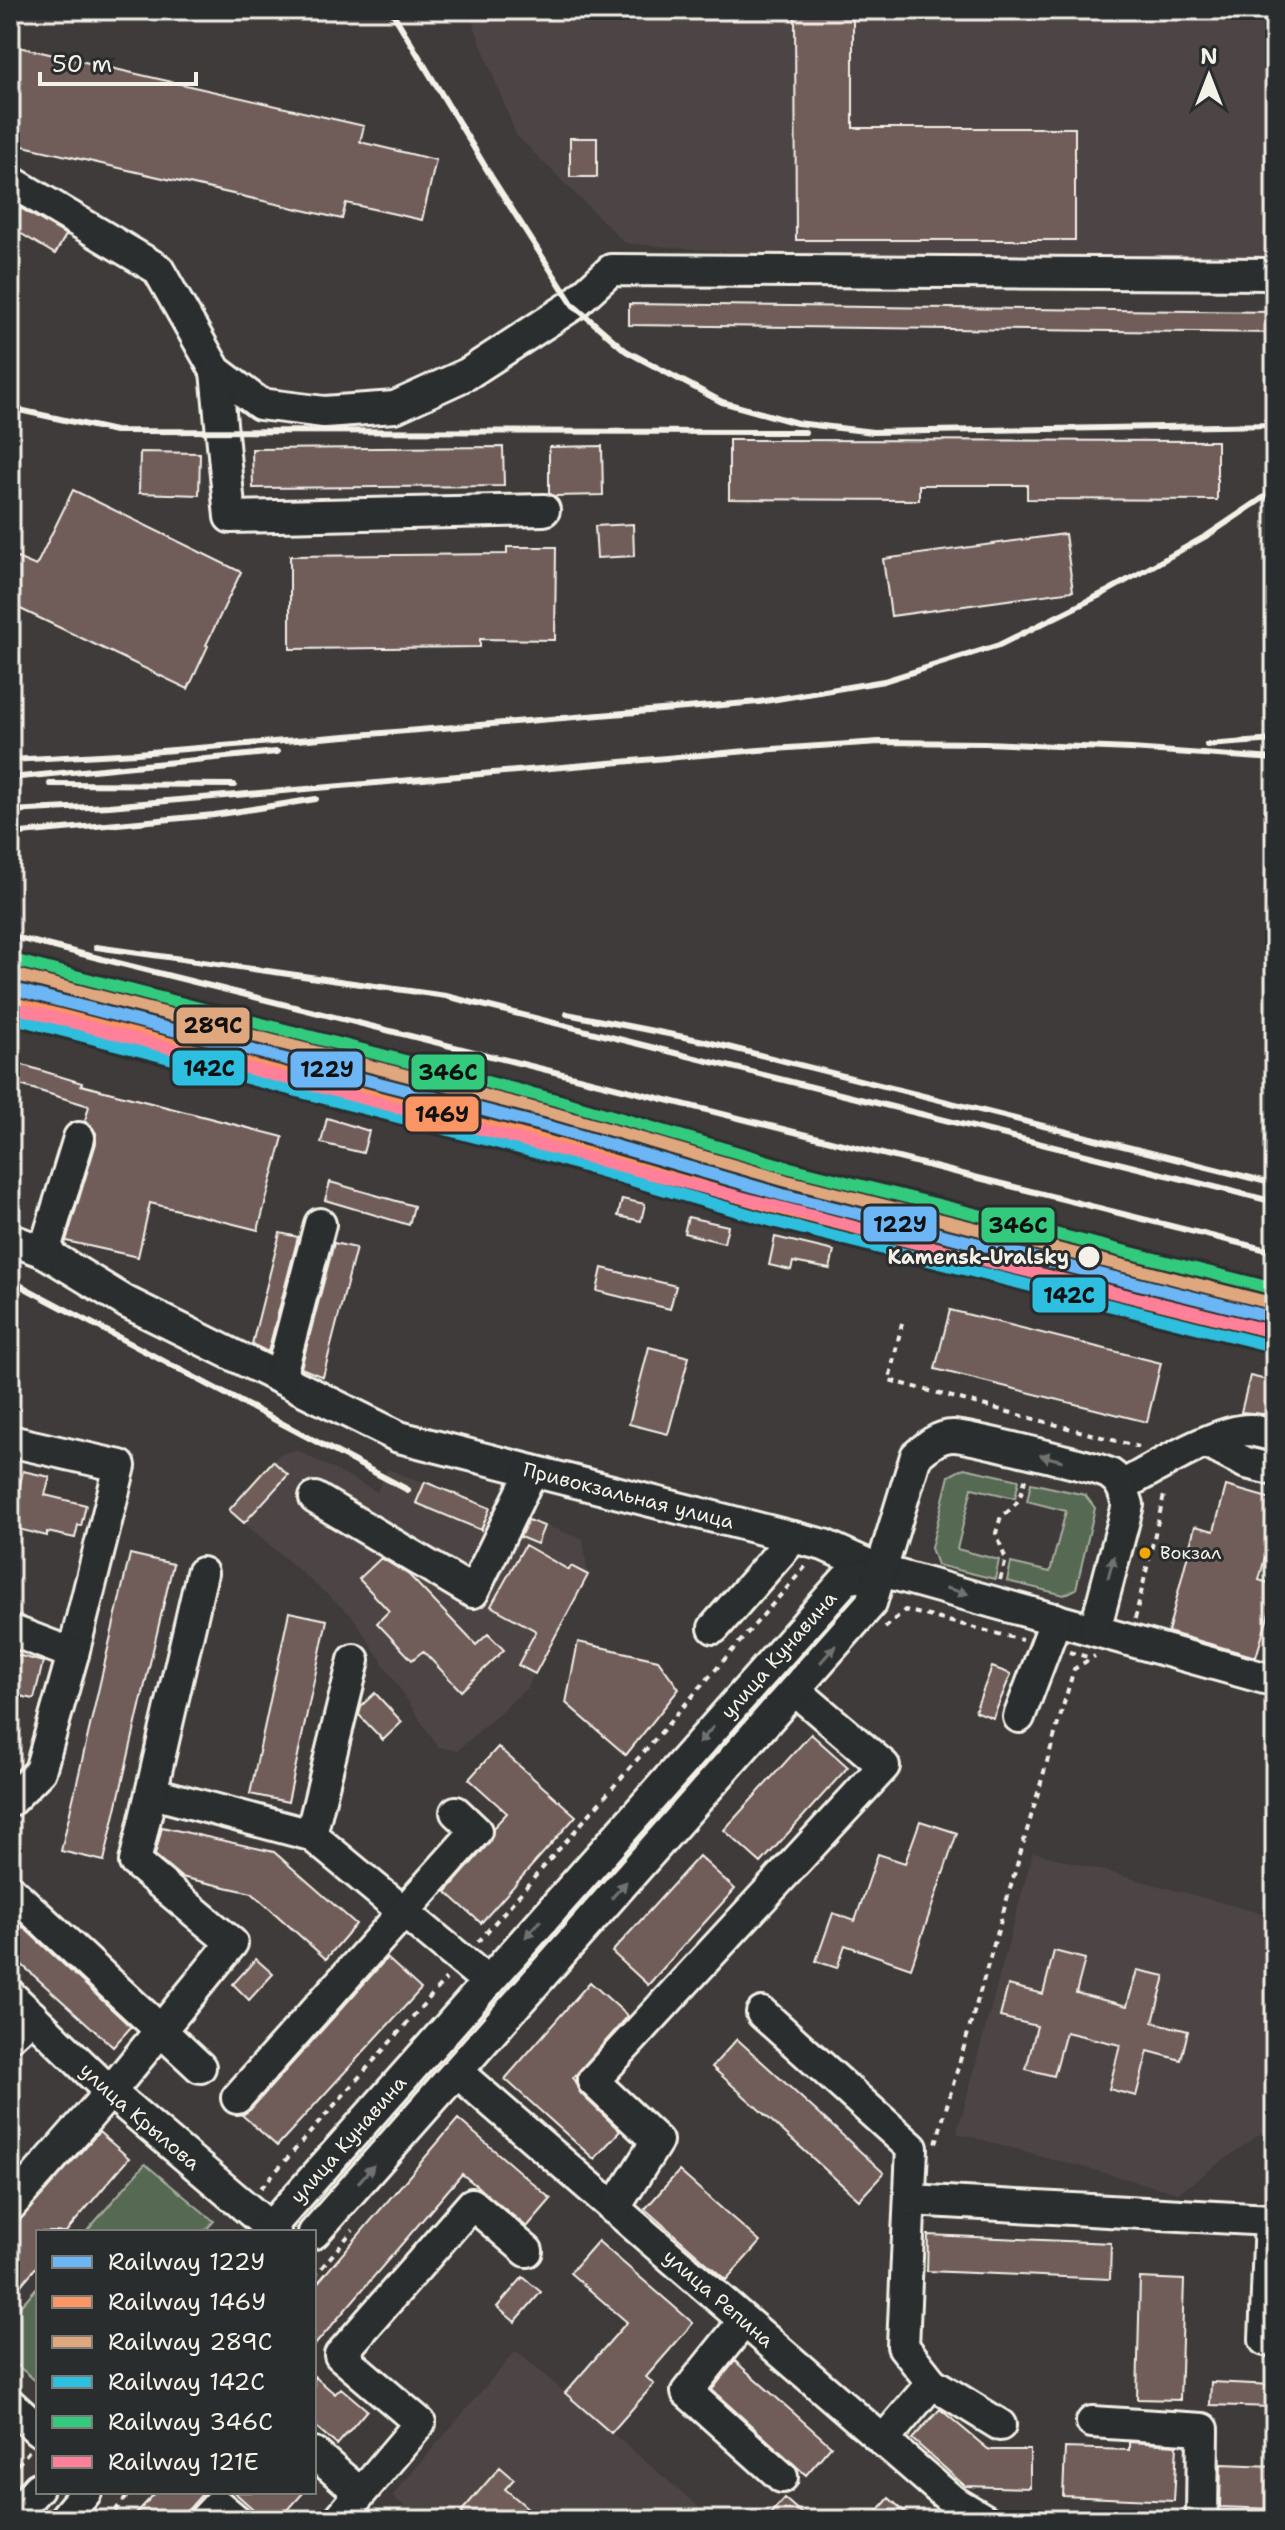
<svg xmlns="http://www.w3.org/2000/svg" width="1285" height="2530" viewBox="0 0 1285 2530" font-family="'Shantell Sans',sans-serif">
<style>
.built{fill:#4d4544}
.green{fill:#576953;stroke:#a6ad9e;stroke-width:2}
.building{fill:#6f5d5a;stroke:#f4f1e8;stroke-width:2}
.lines{fill:none;stroke-linecap:round;stroke-linejoin:round}
.minor-casing{stroke:#f4f1e8;stroke-width:36}
.path{stroke:#f4f1e8;stroke-width:4;stroke-dasharray:6 6;stroke-linecap:butt}
.minor{stroke:#2a2d2e;stroke-width:30}
.rail{stroke:#f4f1e8;stroke-width:6}
.rail-1-casing{stroke:#2a2d2e;stroke-width:18}
.rail-2-casing{stroke:#2a2d2e;stroke-width:18}
.rail-3-casing{stroke:#2a2d2e;stroke-width:18}
.rail-4-casing{stroke:#2a2d2e;stroke-width:18}
.rail-5-casing{stroke:#2a2d2e;stroke-width:18}
.rail-6-casing{stroke:#2a2d2e;stroke-width:18}
.rail-1{stroke:#6db6f5;stroke-width:12}
.rail-2{stroke:#fb9564;stroke-width:12}
.rail-3{stroke:#dfa77e;stroke-width:12}
.rail-4{stroke:#2dbfdf;stroke-width:12}
.rail-5{stroke:#33ca7d;stroke-width:12}
.rail-6{stroke:#ff8098;stroke-width:12}
.oneway{fill:#71726f}
.stop-dot{fill:#f4f1e8;stroke:#2a2d2e;stroke-width:3}
.bus-dot{fill:#f7a600;stroke:#2a2d2e;stroke-width:3}
.labels{text-anchor:middle;dominant-baseline:central;stroke-width:6;stroke-linejoin:round;paint-order:stroke}
.bus-label{font-size:18px;fill:#f4f1e8;stroke:#2a2d2e;text-anchor:start}
.stop-label{font-size:20px;font-weight:bold;fill:#f4f1e8;stroke:#2a2d2e;text-anchor:end}
.street-label{font-size:20px;fill:#f4f1e8;stroke:#2a2d2e}
.line-badge{stroke:#2a2d2e;stroke-width:3}
.pale-badge-label{font-size:22px;text-anchor:middle;font-weight:bold;fill:#111}
</style>
<rect width="100%" height="100%" fill="#3f3b3b"/>
<filter id="ink" filterUnits="userSpaceOnUse"><feTurbulence type="fractalNoise" baseFrequency=".0125" numOctaves="2"/><feDisplacementMap in="SourceGraphic" scale="16" xChannelSelector="R" yChannelSelector="G"/><feConvolveMatrix kernelMatrix="1 2 1 2 8 2 1 2 1" color-interpolation-filters="sRGB"/></filter>
<g filter="url(#ink)">
<path class="built" d="M468,10H1275V258L786,257L625,243L516,135Z
M297,1450L377,1492L387,1469L490,1508L516,1515L583,1539L588,1575L526,1689L457,1751L438,1747L352,1616L229,1510L280,1454Z
M1033,1852L1275,1917V2123L1178,2193L957,2133Z
M516,2351L714,2520H421L392,2496Z"/>
<path class="green" d="M964,1468L1019,1480L1015,1498L972,1488L957,1549L999,1560L995,1579L937,1565L931,1548L949,1476Z
M1031,1483L1085,1495L1095,1508L1076,1589L1064,1595L1007,1581L1011,1563L1050,1572L1066,1511L1027,1501Z
M833,1612L842,1618L297,2228H291L288,2222Z
M145,2164L214,2221L204,2232H86Z
M38,2286V2383L10,2359V2318Z"/>
<path class="building" d="M795,13H853V128H1075V240H796Z
M10,45L364,126L360,142L436,160L422,220L346,203L342,219L10,143Z
M570,138H597V177H570Z
M20,208L66,235L55,254L10,227Z
M629,304L1275,312V333L629,325Z
M729,440L1217,441V500L1027,499V485H919V500L729,499Z
M602,446L603,495L554,496L549,493V447Z
M503,447L504,486L253,488L252,449Z
M140,452L200,453L199,495L139,493Z
M73,490L241,572L206,645L208,646L188,689L10,604V555L36,566Z
M633,524L634,556L597,558L595,526Z
M1065,534L1073,591L891,616L883,559Z
M507,547H556L555,640L480,639V647L290,649V556L507,554Z
M10,1061L82,1083L81,1085L283,1137L258,1230L150,1203L138,1257L66,1241L96,1143V1133L85,1121L89,1106L10,1082Z
M327,1118L369,1131L363,1153L321,1143Z
M330,1182L414,1206L409,1225L325,1200Z
M622,1199L645,1204L641,1221L618,1216Z
M688,1217L728,1226L724,1243L684,1233Z
M280,1233L298,1237L268,1352L252,1344Z
M775,1237L834,1251L830,1269L793,1262L791,1270L769,1265Z
M334,1243L356,1248L323,1377L301,1368Z
M602,1268L676,1286L670,1309L597,1291Z
M950,1310L1161,1363L1147,1422L935,1369Z
M649,1347L689,1357L668,1434L629,1424Z
M1250,1376L1275,1382V1415L1241,1412Z
M273,1461L288,1475L244,1523L229,1510Z
M23,1471L50,1477L45,1495L86,1505L81,1526L78,1525L75,1538L47,1532V1536L10,1527V1487L19,1489Z
M425,1482L490,1508L481,1530L416,1503Z
M1226,1486L1275,1500V1520L1259,1580L1275,1585V1593L1256,1657L1168,1632L1195,1526L1214,1531Z
M528,1520L544,1526L537,1544L520,1537Z
M525,1545L569,1570L571,1566L588,1575L535,1674L518,1665L536,1631L491,1606Z
M130,1554L173,1564L104,1861L61,1851Z
M381,1558L409,1575L476,1645L488,1634L504,1650L461,1691L423,1651L412,1660L377,1623L389,1611L359,1579Z
M289,1612L327,1620L288,1802L250,1794Z
M578,1642L658,1660L679,1689L626,1755L566,1703Z
M10,1653L43,1662L34,1699L10,1694Z
M992,1667L1011,1674L993,1718L975,1711Z
M375,1693L402,1722L383,1740L359,1715L361,1706Z
M811,1734L848,1767L761,1863L724,1830Z
M498,1747L576,1816L481,1923L446,1892L489,1843L493,1828L507,1813L469,1779Z
M920,1821L957,1833L911,1968L845,1945L837,1968L816,1961L833,1913L855,1921L878,1854L905,1863Z
M162,1827L274,1852L356,1924L326,1959L252,1893L181,1877L155,1855Z
M699,1856L735,1889L648,1985L612,1952Z
M10,1915L131,2027L113,2047L10,1954Z
M1054,1951L1085,1959L1076,1993L1127,2006L1137,1970L1165,1976L1153,2022L1188,2031L1181,2060L1148,2051L1136,2096L1109,2089L1120,2045L1066,2032L1054,2076L1026,2069L1037,2026L1000,2017L1008,1985L1043,1994Z
M387,1958L421,1989L277,2146L242,2115L250,2110Z
M256,1959L273,1974L249,2000L233,1984Z
M590,1982L628,2016L573,2078L581,2094L620,2131L594,2159L505,2079Z
M737,2039L884,2173L859,2200L712,2067Z
M458,2119L551,2199L527,2227L462,2174L314,2346V2287Z
M99,2132L129,2158L66,2232H38V2265L10,2298V2230Z
M679,2171L760,2242L726,2280L645,2209Z
M928,2235L1111,2243L1110,2279L927,2271Z
M598,2241L693,2323L646,2377L654,2384L611,2433L565,2393L627,2322L570,2273Z
M523,2277L541,2292L515,2322L497,2307Z
M1140,2278L1184,2280L1180,2400L1137,2399Z
M735,2361L831,2446L806,2475L712,2390Z
M314,2376L335,2394L341,2388L367,2410L337,2445L314,2425Z
M1211,2382L1273,2385L1272,2407L1210,2405Z
M940,2409L989,2450H1030V2488L965,2486L912,2439Z
M1129,2442L1177,2445L1174,2501L1063,2496L1065,2448L1129,2450Z
M1221,2464L1275,2466V2509L1220,2507Z
M500,2467L514,2479L505,2489L542,2520H470L461,2512Z
M156,2492H204L179,2520H130Z
M234,2492H304L279,2520H254L251,2512L253,2509Z
M784,2498L809,2520H765Z
M889,2498L914,2520H870Z"/>
<g class="lines">
<defs>
<g id="minor">
<path d="M10,181L158,269L216,371L260,404L324,412L395,407L467,374L573,305L611,270L1275,274"/>
<path d="M216,371L230,517L544,510"/>
<path id="s1" d="M10,1239L44,1252L126,1302L399,1437L824,1545L882,1571L1275,1681"/>
<path d="M44,1252L79,1138"/>
<path d="M280,1378L320,1224"/>
<path d="M10,1441L120,1466L73,1654L40,1771L10,1801"/>
<path d="M1207,1443L1246,1463L1275,1470"/>
<path d="M1122,1486C1153,1469 1216,1430 1250,1430C1258,1431 1267,1434 1275,1436"/>
<path d="M315,1498L473,1592L532,1471"/>
<path d="M714,1628L794,1537"/>
<path d="M10,1630L73,1654"/>
<path d="M1019,1717L1056,1619"/>
<path d="M153,1793L311,1835L487,1981"/>
<path d="M311,1835L354,1660"/>
<path d="M10,1890L200,2067"/>
<path id="s2" d="M10,1995L110,2092L275,2232"/>
<path d="M762,2013L912,2148L903,2346L932,2383L883,2441"/>
<path d="M10,2036L32,2016"/>
<path id="s3" d="M457,2072L953,2501L985,2520"/>
<path d="M237,2098L476,1831L456,1812"/>
<path d="M910,2200L1270,2220L1265,2340"/>
<path d="M10,2206L110,2092L232,1943L135,1862L202,1573"/>
<path d="M614,2209L657,2141L593,2081L884,1766L796,1691"/>
<path id="s4" d="M266,2232L846,1579L882,1571"/>
<path d="M314,2233L871,1603L916,1456C926,1447 938,1436 953,1436C967,1436 1100,1468 1110,1474C1122,1482 1124,1492 1128,1505L1095,1630"/>
<path d="M744,2321L687,2392L782,2477"/>
<path d="M932,2383L1000,2425"/>
<path d="M10,2404L38,2430"/>
<path d="M1092,2422L1203,2429L1202,2520"/>
<path d="M314,2453L360,2493"/>
<path d="M10,2519L38,2488"/>
<path d="M63,2520L86,2492"/>
<path d="M204,2520L218,2505L236,2520"/>
<path d="M338,2520L420,2423L340,2355L472,2204L527,2251"/>
</g>
</defs>
<use href="#minor" class="minor-casing"/>
<path class="path" d="M1235,1296L1275,1307
M1232,1302L1239,1281
M902,1323L889,1380L1139,1447
M1000,1580L1006,1560L996,1533L1001,1516C1019,1506 1022,1494 1026,1475
M1135,1619L1165,1491
M885,1628L905,1610L1022,1640
M1069,1652L1088,1657
M478,1942L806,1566
M936,2143L1074,1669L1095,1656
M261,2188L446,1979
M314,2277L353,2230
M10,2474L29,2451
M107,2520L131,2492"/>
<use href="#minor" class="minor"/>
<path class="rail" d="M391,10L492,178L573,305L626,351L722,402L797,423L873,432L1275,425
M10,408L115,431L805,432
M1207,745L1275,740
M10,760L137,753L759,702L884,681L999,645L1106,592L1208,535L1275,490
M10,778L277,752
M50,784L234,785
M10,811L109,806L759,750L879,742L985,743L1131,749L1275,759
M10,834L214,815L316,799
M10,936L1275,1252
M96,947L446,996L1275,1202
M567,1014L704,1041L1275,1184
M10,1280L408,1490"/>
<defs>
<path id="rail-1" d="M10,988L553,1128L783,1195L1275,1318"/>
<path id="rail-2" d="M10,1002L549,1142L780,1209L1272,1332"/>
<path id="rail-3" d="M13,974L556,1114L787,1181L1275,1304"/>
<path id="rail-4" d="M10,1017L546,1155L776,1222L1268,1345"/>
<path id="rail-5" d="M17,961L560,1101L790,1168L1275,1289"/>
<path id="rail-6" d="M10,1006L958,1254L1275,1332"/>
</defs>
<use href="#rail-1" class="rail-1-casing"/>
<use href="#rail-2" class="rail-2-casing"/>
<use href="#rail-3" class="rail-3-casing"/>
<use href="#rail-4" class="rail-4-casing"/>
<use href="#rail-5" class="rail-5-casing"/>
<use href="#rail-6" class="rail-6-casing"/>
<use href="#rail-1" class="rail-1"/>
<use href="#rail-2" class="rail-2"/>
<use href="#rail-3" class="rail-3"/>
<use href="#rail-4" class="rail-4"/>
<use href="#rail-5" class="rail-5"/>
<use href="#rail-6" class="rail-6"/>
</g>
<defs><path id="oneway-solid" d="M-6-.8H1V-3.2L6.5 0L1 3.2V.8H-6Z" transform="scale(2)"/></defs>
<g class="oneway">
<use href="#oneway-solid" transform="translate(1051 1458) rotate(-166)"/>
<use href="#oneway-solid" transform="translate(1111 1567) rotate(-75)"/>
<use href="#oneway-solid" transform="translate(957 1591) rotate(15)"/>
<use href="#oneway-solid" transform="translate(828 1654) rotate(-49)"/>
<use href="#oneway-solid" transform="translate(706 1735) rotate(132)"/>
<use href="#oneway-solid" transform="translate(619 1890) rotate(-48)"/>
<use href="#oneway-solid" transform="translate(533 1929) rotate(132)"/>
<use href="#oneway-solid" transform="translate(366 2174) rotate(-48)"/>
</g>
</g>
<circle class="stop-dot" cx="1089" cy="1257" r="12"/>
<circle class="bus-dot" cx="1145" cy="1553" r="7"/>
<g class="labels">
<g class="bus-label">
<text x="1160" y="1553">Вокзал</text>
</g>
<g class="stop-label">
<text x="1069" y="1257">Kamensk-Uralsky</text>
</g>
<g class="street-label">
<text stroke="none"><textPath href="#s1" startOffset="674">Привокзальная улица</textPath></text>
<text stroke="none"><textPath href="#s4" startOffset="772">улица Кунавина</textPath></text>
<text stroke="none"><textPath href="#s2" startOffset="178">улица Крылова</textPath></text>
<text stroke="none"><textPath href="#s4" startOffset="124">улица Кунавина</textPath></text>
<text stroke="none"><textPath href="#s3" startOffset="346">улица Репина</textPath></text>
</g>
</g>
<g class="line-badge">
<rect x="175" y="1006" width="76" height="39" rx="8" fill="#dfa77e"/>
<rect x="171" y="1049" width="75" height="38" rx="8" fill="#2dbfdf"/>
<rect x="289" y="1050" width="75" height="39" rx="8" fill="#6db6f5"/>
<rect x="410" y="1053" width="76" height="38" rx="8" fill="#33ca7d"/>
<rect x="404" y="1095" width="76" height="38" rx="8" fill="#fb9564"/>
<rect x="862" y="1205" width="76" height="38" rx="8" fill="#6db6f5"/>
<rect x="980" y="1206" width="76" height="38" rx="8" fill="#33ca7d"/>
<rect x="1031" y="1276" width="76" height="38" rx="8" fill="#2dbfdf"/>
</g>
<g class="pale-badge-label">
<text x="213" y="1033">289С</text>
<text x="209" y="1076">142С</text>
<text x="327" y="1077">122У</text>
<text x="448" y="1080">346С</text>
<text x="442" y="1122">146У</text>
<text x="900" y="1232">122У</text>
<text x="1018" y="1233">346С</text>
<text x="1069" y="1303">142С</text>
</g>
<rect width="1285" height="2530" fill="none" stroke="#2a2d2e" stroke-width="40"/>
<rect x="20" y="20" width="1245" height="2490" fill="none" stroke="#f4f1e8" stroke-width="3" filter="url(#ink)"/>
<rect x="36" y="2230" width="280" height="264" fill="#2a2d2e" stroke="#7b7b78" stroke-width="2"/>
<rect x="52" y="2256" width="40" height="12" fill="#6db6f5" stroke="#7b7b78" stroke-width="2"/>
<text x="108" y="2270" font-size="24" fill="#f4f1e8">Railway 122У</text>
<rect x="52" y="2296" width="40" height="12" fill="#fb9564" stroke="#7b7b78" stroke-width="2"/>
<text x="108" y="2310" font-size="24" fill="#f4f1e8">Railway 146У</text>
<rect x="52" y="2336" width="40" height="12" fill="#dfa77e" stroke="#7b7b78" stroke-width="2"/>
<text x="108" y="2350" font-size="24" fill="#f4f1e8">Railway 289С</text>
<rect x="52" y="2376" width="40" height="12" fill="#2dbfdf" stroke="#7b7b78" stroke-width="2"/>
<text x="108" y="2390" font-size="24" fill="#f4f1e8">Railway 142С</text>
<rect x="52" y="2416" width="40" height="12" fill="#33ca7d" stroke="#7b7b78" stroke-width="2"/>
<text x="108" y="2430" font-size="24" fill="#f4f1e8">Railway 346С</text>
<rect x="52" y="2456" width="40" height="12" fill="#ff8098" stroke="#7b7b78" stroke-width="2"/>
<text x="108" y="2470" font-size="24" fill="#f4f1e8">Railway 121Е</text>
<g transform="translate(1209 76)" stroke="#2a2d2e" stroke-width="6" paint-order="stroke">
<path d="M0-6L14 30L0 20L-14 30Z" fill="#f4f1e8"/>
<text y="-12" font-size="22" font-weight="bold" text-anchor="middle" fill="#f4f1e8">N</text>
</g>
<path d="M40 72v12h156v-12" fill="none" stroke="#f4f1e8" stroke-width="4"/>
<text x="52" y="72" font-size="24" fill="#f4f1e8" stroke="#2a2d2e" stroke-width="6" paint-order="stroke">50 m</text>
</svg>
